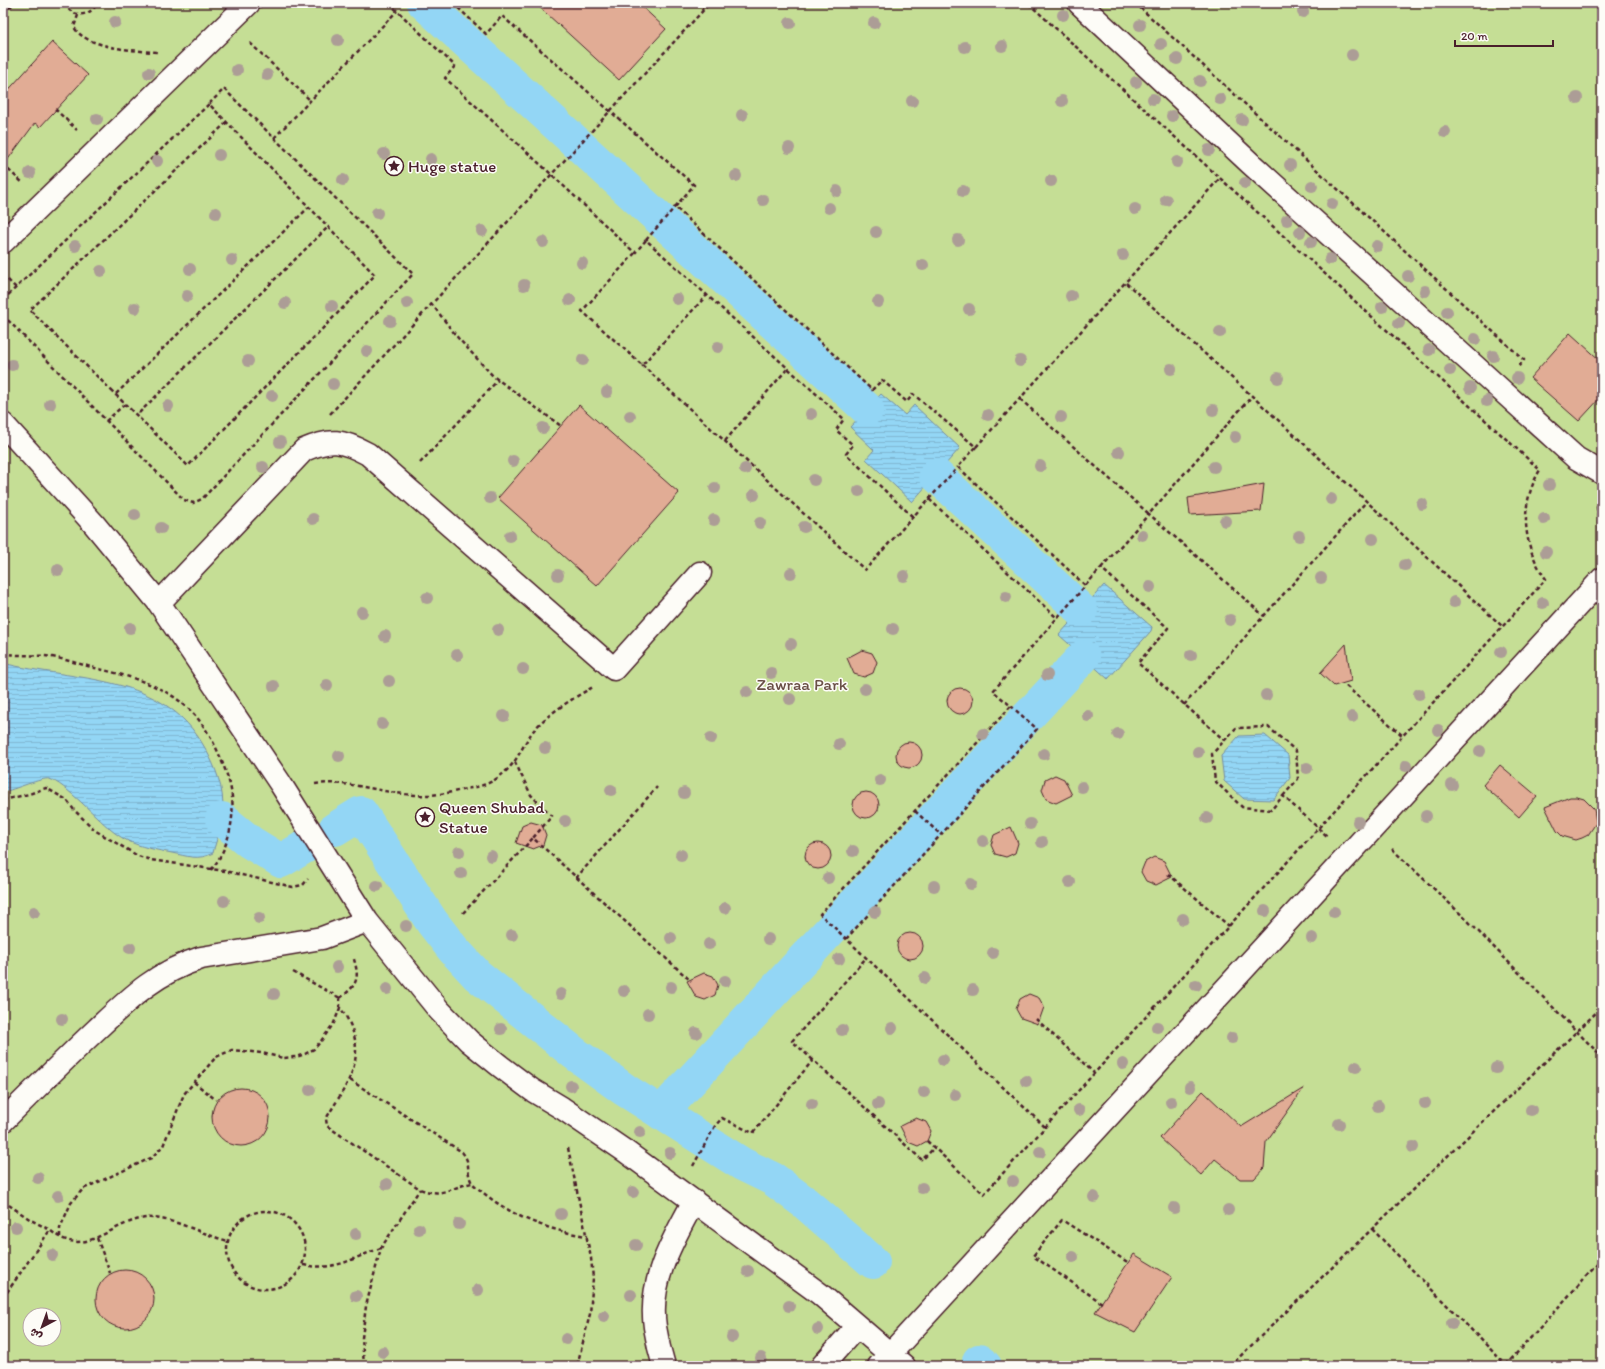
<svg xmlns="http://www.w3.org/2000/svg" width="1605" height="1369" viewBox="0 0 1605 1369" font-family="Itim,'Playpen Sans Arabic',sans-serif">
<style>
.park{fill:#c5de95;stroke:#887e60;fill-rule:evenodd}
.water{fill:url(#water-rules);stroke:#768da4}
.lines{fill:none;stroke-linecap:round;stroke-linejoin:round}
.canal{stroke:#93d6f5;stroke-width:34}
.building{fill:#e1ac95;stroke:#4a1f2b}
.minor-casing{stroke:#4a1f2b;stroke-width:25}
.path{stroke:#4a1f2b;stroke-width:2.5;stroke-dasharray:4 3;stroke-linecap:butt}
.minor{stroke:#fdfcf7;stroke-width:22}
.tree{fill:#ac9d96}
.labels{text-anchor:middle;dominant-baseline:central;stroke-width:3;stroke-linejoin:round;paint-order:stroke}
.poi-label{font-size:17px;fill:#4a1f2b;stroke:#fdfcf7;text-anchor:start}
.park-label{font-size:17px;fill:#694f46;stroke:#fdfcf7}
</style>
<defs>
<pattern id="water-rules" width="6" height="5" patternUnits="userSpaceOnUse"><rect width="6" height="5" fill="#93d6f5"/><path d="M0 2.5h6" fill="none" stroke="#80b7d2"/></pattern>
</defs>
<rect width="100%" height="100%" fill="#fdfcf7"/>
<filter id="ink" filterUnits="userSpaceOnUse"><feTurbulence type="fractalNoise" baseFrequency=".025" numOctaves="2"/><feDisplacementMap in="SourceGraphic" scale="8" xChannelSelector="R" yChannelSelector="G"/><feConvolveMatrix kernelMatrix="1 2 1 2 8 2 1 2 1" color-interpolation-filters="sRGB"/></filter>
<g filter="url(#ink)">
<path class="park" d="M3,3H1602V1366H3ZM30,1315H54V1339H30Z"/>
<path class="water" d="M881,394L905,415L914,405L960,448L912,502L866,459L874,450L850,427Z
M1104,585L1152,627L1151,631L1108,679L1059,635Z
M3,663C76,682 163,672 205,748C216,768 224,788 223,812C223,827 216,839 213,853C198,861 187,856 172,853C152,849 132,846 115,833C100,822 64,782 49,779C43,777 13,790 3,792Z
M1265,735L1288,755L1290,778L1273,800L1244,799L1224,781L1221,756L1239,736Z"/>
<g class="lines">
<path class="canal" d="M424,3L867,409
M936,475L1081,610
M222,819L250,842L281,861L306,846
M335,829L361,813L432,922L453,949L477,975L574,1053L625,1090L742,1164L773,1179L804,1202L873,1262
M661,1113L1083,657
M979,1361L985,1366"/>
</g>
<path class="building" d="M535,3H638L666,29L619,80Z
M52,42L88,75L40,127L35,123L3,166V96Z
M1570,333L1602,362V396L1579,421L1530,378Z
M579,405L679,493L597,586L498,498Z
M1264,484L1261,511L1190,515L1188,498Z
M1346,644L1351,681L1334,686L1320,673Z
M862,650L872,653L877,662L873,673L864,677L854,674L847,658Z
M947 701a13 13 0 1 1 26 0a13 13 0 1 1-26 0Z
M896 755a13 13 0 1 1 26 0a13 13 0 1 1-26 0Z
M1500,765L1537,796L1519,817L1483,785Z
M1055,775L1064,779L1072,795L1056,803L1046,799L1042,790L1045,780Z
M853 805a13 13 0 1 1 26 0a13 13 0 1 1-26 0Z
M1570,797H1577L1584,799L1594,809L1596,823L1588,835L1582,838L1576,840L1562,836L1557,831L1545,807Z
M531,822L542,825L546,835L543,845L533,849L516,843L522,826Z
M1011,827L1018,843L1015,853L1006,857L995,854L991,845L994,835Z
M805 856a13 13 0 1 1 26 0a13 13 0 1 1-26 0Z
M1154,857L1164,861L1172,877L1156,885L1146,881L1141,872L1145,862Z
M897 946a13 13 0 1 1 26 0a13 13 0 1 1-26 0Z
M704,973L713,976L718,985L715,995L705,1000L696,997L687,981Z
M1029,994L1039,998L1044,1007L1038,1024L1021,1018L1016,1009L1020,999Z
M212 1117a29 29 0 1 1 58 0a29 29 0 1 1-58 0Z
M1304,1088L1266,1142L1264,1168L1254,1179H1240L1215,1159L1201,1175L1160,1138L1203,1091L1241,1127Z
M916,1118L926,1122L931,1131L927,1141L918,1146L908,1142L900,1126Z
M1134,1254L1172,1277L1135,1332L1095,1312Z
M96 1299a29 29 0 1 1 58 0a29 29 0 1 1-58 0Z"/>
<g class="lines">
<defs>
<path id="minor" d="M1079,3L1250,163L1500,389L1576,458L1602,473
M3,242L249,3
M3,424L94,524L159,603L280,783L367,921L439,1010L469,1041L500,1066L532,1090L562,1108L625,1151L820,1294L904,1366
M159,603L304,450C331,438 342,440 368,454L614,669L700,573
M3,1121C34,1090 65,1059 97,1029C131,997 155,973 201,958L322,938L367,921
M664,1366C660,1353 657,1340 655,1327C648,1281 673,1240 694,1201
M822,1366L857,1326
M879,1366L1602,579"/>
</defs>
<use href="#minor" class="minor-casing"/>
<path class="path" d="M65,3C71,19 91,17 97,3
M389,3L455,66L445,78L551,174L635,253L646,240L844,419L836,430L853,445L846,454L913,517
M453,3L486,34L502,16L694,185L675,207L872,390L882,380L907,402L913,394L976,447L1219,179
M697,3L703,10
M1135,3L1524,360L1518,367
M3,12L16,3
M78,15L74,27C85,48 135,51 157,52
M250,43L310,100
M55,109L77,130
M274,138L397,11
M3,165L23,183
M646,240L675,207
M635,253L582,311L642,365L707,295
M3,275L16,288
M1126,283L1252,396L1503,627
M3,300L209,104L375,275L188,466L125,404
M431,303L458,338L493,376L561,426
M3,315L184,500L193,503L202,499L413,274L224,89L209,104
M642,365L865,570L929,499L1057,618
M116,394L309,207
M1020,399L1149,514L1252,396
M139,413L328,227
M330,414L710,3
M106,421L125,404L30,310L227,122
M725,441L788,368
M976,447L958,467L1086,586
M420,463L498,380
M929,499L958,467
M1600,500L1597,506L1600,536L1602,540
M1101,568L1149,514L1264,616
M1596,627L1602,631
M3,653C17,656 31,655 45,656C62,658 79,664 95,668C169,685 203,703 228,778C238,808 231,846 211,870
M1346,686L1403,736
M1184,705L1366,502
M515,762L531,795L552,816L533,838L691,981
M315,784C349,780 381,793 415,795C431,796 450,793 466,789C478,787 491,784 500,776C519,762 521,746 534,730C547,714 575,697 593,687
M1283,796L1298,779L1296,751L1268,727L1236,728L1212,754L1215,781L1242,807L1271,810L1283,796L1327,836
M3,800L29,794L46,788L67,800L74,810L96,831L138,856L151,860L225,871L293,887L303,885L308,879
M915,811L941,835
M1392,849L1468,921L1602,1057
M1168,874L1229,926
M576,878L657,787
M463,913L533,838
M846,939L1037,729L1011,706
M293,972L340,998
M340,998C358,985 360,978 353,956
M340,1008V998
M1036,1019L1094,1073
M813,1060L792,1041L866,958
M350,1080L462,1152C472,1164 465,1170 472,1183C504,1213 543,1230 587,1236
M194,1082L216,1100
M1045,1127L820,914L1011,706L993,691L1101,568L1168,628L1138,663L1224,740
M927,1141L984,1194L1546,579C1522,546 1519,505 1540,470L1028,3
M568,1148L591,1258L593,1278L590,1314L577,1366
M693,1166L715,1126L722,1118L753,1133L813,1060L922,1160L934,1148
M3,1201L31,1220L50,1230
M227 1250a39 39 0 1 1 78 0a39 39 0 1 1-78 0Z
M1372,1229L1507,1366
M60,1237V1228L71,1203L83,1189L151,1158L163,1146L184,1094L216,1057L232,1050L262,1053L283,1058L296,1057L305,1054L314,1049L321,1041L334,1023L340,1008C346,1015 350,1023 353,1032C364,1066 342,1091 326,1119L327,1126L420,1189C443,1198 451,1187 472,1183
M97,1238L110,1273
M303,1265C337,1271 350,1259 381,1248
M3,1298L50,1230C85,1261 110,1222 146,1218C170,1216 204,1235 228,1241
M1102,1303L1033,1256L1062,1220L1129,1263
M1506,1365L1602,1259
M364,1366L362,1338L366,1306L381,1248L420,1189
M1230,1366L1602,1007"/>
<use href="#minor" class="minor"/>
</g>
<g class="tree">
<circle cx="1303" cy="12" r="6"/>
<circle cx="1063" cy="15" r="6"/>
<circle cx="115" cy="22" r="6"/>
<circle cx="790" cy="23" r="6"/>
<circle cx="874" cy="23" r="6"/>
<circle cx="1140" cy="25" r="6"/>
<circle cx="338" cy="40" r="6"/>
<circle cx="1161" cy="44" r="6"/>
<circle cx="1002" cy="46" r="6"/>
<circle cx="965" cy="47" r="6"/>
<circle cx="1352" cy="55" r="6"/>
<circle cx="1177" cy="59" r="6"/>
<circle cx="237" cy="70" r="6"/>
<circle cx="149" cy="73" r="6"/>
<circle cx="267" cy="75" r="6"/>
<circle cx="1200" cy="81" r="6"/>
<circle cx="1136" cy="82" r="6"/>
<circle cx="1577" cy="98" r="6"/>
<circle cx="1153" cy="99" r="6"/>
<circle cx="1220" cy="99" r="6"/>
<circle cx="912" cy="101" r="6"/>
<circle cx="1062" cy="101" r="6"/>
<circle cx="742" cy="115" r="6"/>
<circle cx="1172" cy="116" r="6"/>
<circle cx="97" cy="119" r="6"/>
<circle cx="1242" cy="120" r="6"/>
<circle cx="1445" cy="132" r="6"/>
<circle cx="789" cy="148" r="6"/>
<circle cx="1209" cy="150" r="6"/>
<circle cx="384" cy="154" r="6"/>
<circle cx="219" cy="155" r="6"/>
<circle cx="431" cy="159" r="6"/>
<circle cx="157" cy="161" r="6"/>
<circle cx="1177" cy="162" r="6"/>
<circle cx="1290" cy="165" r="6"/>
<circle cx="30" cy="173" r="6"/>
<circle cx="736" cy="176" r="6"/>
<circle cx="343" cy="180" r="6"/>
<circle cx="1051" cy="181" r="6"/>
<circle cx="1245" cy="183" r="6"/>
<circle cx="1312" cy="186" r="6"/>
<circle cx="837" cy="191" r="6"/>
<circle cx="963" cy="191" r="6"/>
<circle cx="763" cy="200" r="6"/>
<circle cx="1166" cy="200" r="6"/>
<circle cx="1332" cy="204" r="6"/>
<circle cx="829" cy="208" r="6"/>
<circle cx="1135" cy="209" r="6"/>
<circle cx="216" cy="213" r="6"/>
<circle cx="377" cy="213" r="6"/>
<circle cx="1287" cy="220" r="6"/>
<circle cx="482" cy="231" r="6"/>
<circle cx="876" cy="232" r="6"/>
<circle cx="1300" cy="232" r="6"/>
<circle cx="958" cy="240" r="6"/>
<circle cx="543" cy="242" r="6"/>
<circle cx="1311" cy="242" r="6"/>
<circle cx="75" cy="246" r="6"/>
<circle cx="1377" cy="246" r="6"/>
<circle cx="1123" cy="255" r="6"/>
<circle cx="1330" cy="259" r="6"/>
<circle cx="232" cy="260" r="6"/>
<circle cx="582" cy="263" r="6"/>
<circle cx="923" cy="265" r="6"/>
<circle cx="190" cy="269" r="6"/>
<circle cx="101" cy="271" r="6"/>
<circle cx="1408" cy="276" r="6"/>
<circle cx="524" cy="285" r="6"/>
<circle cx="1425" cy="291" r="6"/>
<circle cx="187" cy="296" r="6"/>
<circle cx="1071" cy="296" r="6"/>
<circle cx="677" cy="299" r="6"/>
<circle cx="570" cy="300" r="6"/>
<circle cx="878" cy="302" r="6"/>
<circle cx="285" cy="303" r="6"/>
<circle cx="407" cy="303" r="6"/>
<circle cx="332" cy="306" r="6"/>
<circle cx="1382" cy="307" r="6"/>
<circle cx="135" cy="308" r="6"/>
<circle cx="969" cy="309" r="6"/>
<circle cx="1447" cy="312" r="6"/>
<circle cx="390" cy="321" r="6"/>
<circle cx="1399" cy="323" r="6"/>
<circle cx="1220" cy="332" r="6"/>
<circle cx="1475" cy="339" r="6"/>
<circle cx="718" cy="347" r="6"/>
<circle cx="1429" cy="350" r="6"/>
<circle cx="367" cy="351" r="6"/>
<circle cx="1493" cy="356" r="6"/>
<circle cx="583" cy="360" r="6"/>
<circle cx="248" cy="361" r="6"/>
<circle cx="1020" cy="361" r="6"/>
<circle cx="12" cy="365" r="6"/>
<circle cx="1171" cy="369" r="6"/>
<circle cx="1450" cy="370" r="6"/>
<circle cx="1278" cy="378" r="6"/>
<circle cx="1517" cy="378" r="6"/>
<circle cx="333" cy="384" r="6"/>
<circle cx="1470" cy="388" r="6"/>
<circle cx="607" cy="392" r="6"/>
<circle cx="272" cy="396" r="6"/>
<circle cx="1487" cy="401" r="6"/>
<circle cx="50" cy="404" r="6"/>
<circle cx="168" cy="406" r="6"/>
<circle cx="1213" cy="410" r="6"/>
<circle cx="811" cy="414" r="6"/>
<circle cx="988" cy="415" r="6"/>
<circle cx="630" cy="416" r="6"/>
<circle cx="1061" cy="417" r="6"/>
<circle cx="543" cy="428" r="6"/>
<circle cx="1235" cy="437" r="6"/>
<circle cx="280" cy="442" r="6"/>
<circle cx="1119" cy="452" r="6"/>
<circle cx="513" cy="461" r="6"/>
<circle cx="1040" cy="466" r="6"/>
<circle cx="263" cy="467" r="6"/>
<circle cx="1214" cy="467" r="6"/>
<circle cx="745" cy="469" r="6"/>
<circle cx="814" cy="480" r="6"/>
<circle cx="1549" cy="485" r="6"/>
<circle cx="715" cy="488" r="6"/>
<circle cx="859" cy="491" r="6"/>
<circle cx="754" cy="495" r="6"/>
<circle cx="490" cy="498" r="6"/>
<circle cx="1331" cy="499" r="6"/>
<circle cx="1422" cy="504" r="6"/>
<circle cx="135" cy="515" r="6"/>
<circle cx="313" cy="519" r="6"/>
<circle cx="1544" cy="519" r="6"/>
<circle cx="714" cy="520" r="6"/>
<circle cx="1225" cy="521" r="6"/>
<circle cx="760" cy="523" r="6"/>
<circle cx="804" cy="527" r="6"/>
<circle cx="161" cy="528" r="6"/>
<circle cx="1142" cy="535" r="6"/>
<circle cx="510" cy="536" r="6"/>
<circle cx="1299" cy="536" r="6"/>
<circle cx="1373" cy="539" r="6"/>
<circle cx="1546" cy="552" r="6"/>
<circle cx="1405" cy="565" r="6"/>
<circle cx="58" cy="570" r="6"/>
<circle cx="791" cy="573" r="6"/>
<circle cx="558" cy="575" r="6"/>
<circle cx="904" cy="576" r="6"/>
<circle cx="1321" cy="578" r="6"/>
<circle cx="1150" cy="587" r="6"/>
<circle cx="1006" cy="597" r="6"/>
<circle cx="427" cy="598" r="6"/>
<circle cx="1454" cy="602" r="6"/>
<circle cx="1543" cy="603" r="6"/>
<circle cx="362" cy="612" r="6"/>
<circle cx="1230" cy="620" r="6"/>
<circle cx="130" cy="628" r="6"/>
<circle cx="893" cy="629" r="6"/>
<circle cx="498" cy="630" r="6"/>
<circle cx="385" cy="636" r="6"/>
<circle cx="791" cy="644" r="6"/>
<circle cx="1501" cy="652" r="6"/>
<circle cx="457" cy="655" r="6"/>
<circle cx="1191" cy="655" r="6"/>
<circle cx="523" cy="669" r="6"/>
<circle cx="771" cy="673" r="6"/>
<circle cx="1047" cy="675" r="6"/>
<circle cx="389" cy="681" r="6"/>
<circle cx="327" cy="685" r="6"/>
<circle cx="274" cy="686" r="6"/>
<circle cx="865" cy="689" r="6"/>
<circle cx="747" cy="692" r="6"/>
<circle cx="1419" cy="694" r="6"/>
<circle cx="1266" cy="695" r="6"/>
<circle cx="790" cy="699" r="6"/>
<circle cx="504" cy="716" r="6"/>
<circle cx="1088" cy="716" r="6"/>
<circle cx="1352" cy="717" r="6"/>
<circle cx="382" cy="724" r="6"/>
<circle cx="1438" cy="730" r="6"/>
<circle cx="983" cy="734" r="6"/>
<circle cx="1118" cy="734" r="6"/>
<circle cx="711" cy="738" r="6"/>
<circle cx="839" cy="744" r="6"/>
<circle cx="545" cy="748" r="6"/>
<circle cx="1480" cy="751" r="6"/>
<circle cx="1198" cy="752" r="6"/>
<circle cx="1044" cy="754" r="6"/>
<circle cx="339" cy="756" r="6"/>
<circle cx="1406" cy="766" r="6"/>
<circle cx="1307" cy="768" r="6"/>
<circle cx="880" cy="780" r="6"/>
<circle cx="1452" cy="785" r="6"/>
<circle cx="1082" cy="787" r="6"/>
<circle cx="611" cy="790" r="6"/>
<circle cx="684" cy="793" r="6"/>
<circle cx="1426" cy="816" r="6"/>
<circle cx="1207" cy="818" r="6"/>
<circle cx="565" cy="821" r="6"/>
<circle cx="1358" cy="822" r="6"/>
<circle cx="1030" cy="824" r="6"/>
<circle cx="983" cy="841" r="6"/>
<circle cx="1042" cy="842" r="6"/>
<circle cx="853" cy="851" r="6"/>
<circle cx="459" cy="852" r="6"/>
<circle cx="681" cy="855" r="6"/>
<circle cx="491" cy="856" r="6"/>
<circle cx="461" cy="873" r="6"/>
<circle cx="828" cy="878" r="6"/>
<circle cx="1070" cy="882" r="6"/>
<circle cx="971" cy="884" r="6"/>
<circle cx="377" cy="886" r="6"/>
<circle cx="934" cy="886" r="6"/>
<circle cx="224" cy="901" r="6"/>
<circle cx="725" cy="908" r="6"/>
<circle cx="1265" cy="911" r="6"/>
<circle cx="34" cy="912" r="6"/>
<circle cx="875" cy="912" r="6"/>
<circle cx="1334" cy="912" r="6"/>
<circle cx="259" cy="918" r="6"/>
<circle cx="1183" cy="919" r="6"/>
<circle cx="406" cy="926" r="6"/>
<circle cx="512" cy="935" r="6"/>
<circle cx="671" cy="938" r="6"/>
<circle cx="1312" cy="938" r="6"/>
<circle cx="768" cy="939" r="6"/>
<circle cx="709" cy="944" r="6"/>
<circle cx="130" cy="948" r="6"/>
<circle cx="993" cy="953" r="6"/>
<circle cx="839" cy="959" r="6"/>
<circle cx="337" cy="967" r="6"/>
<circle cx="925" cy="978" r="6"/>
<circle cx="725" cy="981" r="6"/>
<circle cx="1196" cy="985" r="6"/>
<circle cx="671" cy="987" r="6"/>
<circle cx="387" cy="989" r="6"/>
<circle cx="973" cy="990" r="6"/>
<circle cx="624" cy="991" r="6"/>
<circle cx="274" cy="994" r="6"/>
<circle cx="561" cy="994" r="6"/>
<circle cx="648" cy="1014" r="6"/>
<circle cx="62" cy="1019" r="6"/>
<circle cx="1157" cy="1027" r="6"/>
<circle cx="892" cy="1028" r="6"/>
<circle cx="501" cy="1029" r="6"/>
<circle cx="842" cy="1030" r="6"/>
<circle cx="696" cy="1033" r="6"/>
<circle cx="1232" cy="1038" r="6"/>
<circle cx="943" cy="1060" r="6"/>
<circle cx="1123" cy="1064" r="6"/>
<circle cx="1356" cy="1067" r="6"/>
<circle cx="1496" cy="1068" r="6"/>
<circle cx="1026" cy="1081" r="6"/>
<circle cx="571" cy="1086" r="6"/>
<circle cx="1190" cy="1087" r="6"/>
<circle cx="310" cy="1090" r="6"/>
<circle cx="924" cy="1092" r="6"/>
<circle cx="955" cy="1095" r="6"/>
<circle cx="1171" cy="1102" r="6"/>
<circle cx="1425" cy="1103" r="6"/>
<circle cx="812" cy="1104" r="6"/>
<circle cx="878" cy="1104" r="6"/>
<circle cx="1378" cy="1106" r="6"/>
<circle cx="1079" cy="1110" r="6"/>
<circle cx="1531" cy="1110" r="6"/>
<circle cx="1339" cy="1124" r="6"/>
<circle cx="640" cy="1132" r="6"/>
<circle cx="1413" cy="1147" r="6"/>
<circle cx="1040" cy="1152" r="6"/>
<circle cx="670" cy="1153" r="6"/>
<circle cx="38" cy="1178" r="6"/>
<circle cx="1013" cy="1181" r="6"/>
<circle cx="387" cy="1184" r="6"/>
<circle cx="922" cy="1188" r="6"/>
<circle cx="633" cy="1192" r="6"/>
<circle cx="58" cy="1196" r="6"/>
<circle cx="1094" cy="1197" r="6"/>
<circle cx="1174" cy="1208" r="6"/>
<circle cx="1228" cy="1210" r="6"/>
<circle cx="561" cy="1214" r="6"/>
<circle cx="459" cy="1224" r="6"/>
<circle cx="16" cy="1227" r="6"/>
<circle cx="419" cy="1229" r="6"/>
<circle cx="356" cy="1234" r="6"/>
<circle cx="636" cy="1245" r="6"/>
<circle cx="52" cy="1255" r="6"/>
<circle cx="1073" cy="1257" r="6"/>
<circle cx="748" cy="1271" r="6"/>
<circle cx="478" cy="1290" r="6"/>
<circle cx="631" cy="1295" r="6"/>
<circle cx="356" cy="1296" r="6"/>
<circle cx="789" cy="1306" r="6"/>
<circle cx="604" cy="1316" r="6"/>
<circle cx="1452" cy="1323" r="6"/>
<circle cx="818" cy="1329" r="6"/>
<circle cx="732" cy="1337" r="6"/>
<circle cx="566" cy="1339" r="6"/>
<circle cx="383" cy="1352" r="6"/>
<circle cx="761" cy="1358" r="6"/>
</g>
</g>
<defs>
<symbol id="sight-ring" viewBox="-11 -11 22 22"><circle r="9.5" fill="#fdfcf7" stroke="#4a1f2b" stroke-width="1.5"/><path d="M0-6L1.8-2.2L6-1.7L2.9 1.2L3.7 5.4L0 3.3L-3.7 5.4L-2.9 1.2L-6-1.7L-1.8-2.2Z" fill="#4a1f2b"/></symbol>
</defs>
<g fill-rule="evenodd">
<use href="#sight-ring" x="383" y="155" width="22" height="22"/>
<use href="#sight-ring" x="414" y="806" width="22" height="22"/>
</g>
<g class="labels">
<g class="poi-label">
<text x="408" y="166">Huge statue</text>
<text x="439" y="807">Queen Shubad<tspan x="439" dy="20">Statue</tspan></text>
</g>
<g class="park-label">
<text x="802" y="684">Zawraa Park</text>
</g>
</g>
<rect width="1605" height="1369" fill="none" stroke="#fdfcf7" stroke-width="16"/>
<rect x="8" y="8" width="1589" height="1353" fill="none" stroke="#4a1f2b" stroke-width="1.5" filter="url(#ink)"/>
<g transform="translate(42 1327) rotate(221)"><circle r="19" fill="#fdfcf7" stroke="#b5a4a5"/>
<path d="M0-3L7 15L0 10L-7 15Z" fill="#4a1f2b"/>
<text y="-6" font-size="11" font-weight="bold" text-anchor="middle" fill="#4a1f2b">ش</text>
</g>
<path d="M1455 40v6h98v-6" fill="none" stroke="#4a1f2b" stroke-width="2"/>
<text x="1461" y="40" font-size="12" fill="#4a1f2b" stroke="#fdfcf7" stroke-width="3" paint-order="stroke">20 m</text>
</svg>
